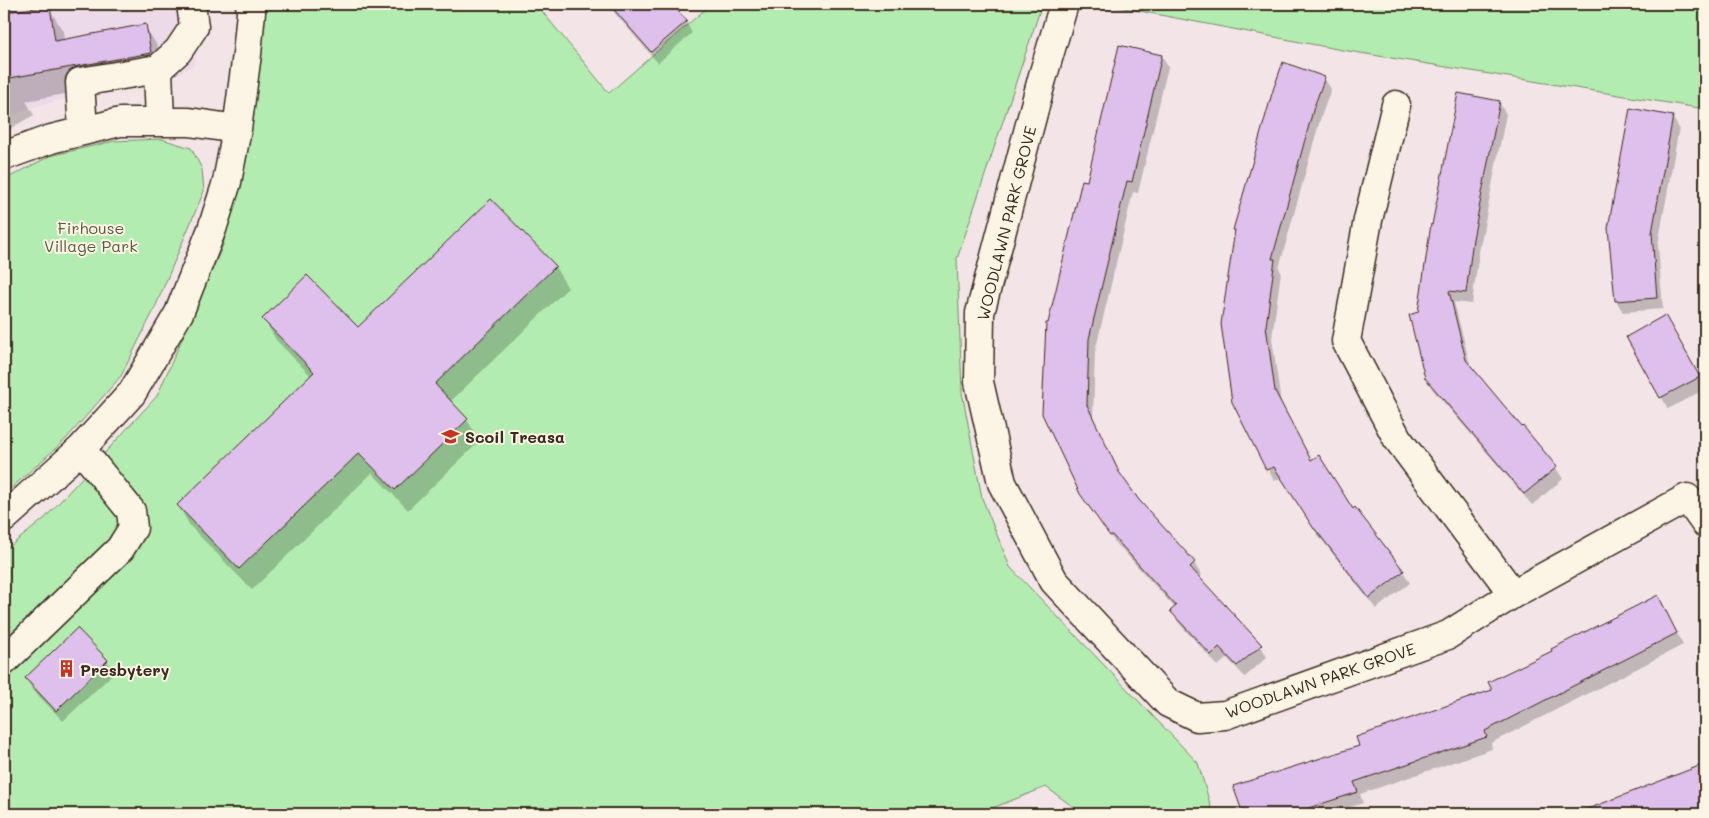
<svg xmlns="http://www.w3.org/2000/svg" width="1709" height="818" viewBox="0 0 1709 818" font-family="Mali,sans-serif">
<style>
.built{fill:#eddae8}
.green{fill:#b3ecb0;stroke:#778b67}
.shadow{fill:#0003}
.building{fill:#dfbfeb;stroke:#3b2a1e}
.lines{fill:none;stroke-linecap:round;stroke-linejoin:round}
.minor-casing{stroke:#3b2a1e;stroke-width:31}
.minor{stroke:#fcf5e5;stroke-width:28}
.labels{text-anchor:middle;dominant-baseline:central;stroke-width:4;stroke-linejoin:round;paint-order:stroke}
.street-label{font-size:16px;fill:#3b2a1e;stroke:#fcf5e5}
.park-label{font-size:16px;fill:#595a42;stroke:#fcf5e5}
.poi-label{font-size:16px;font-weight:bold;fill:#3b2a1e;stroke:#fcf5e5;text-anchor:start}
</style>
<rect width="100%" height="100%" fill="#f3e5e7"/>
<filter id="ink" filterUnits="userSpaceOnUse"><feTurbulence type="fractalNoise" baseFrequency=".02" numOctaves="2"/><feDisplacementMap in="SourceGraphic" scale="10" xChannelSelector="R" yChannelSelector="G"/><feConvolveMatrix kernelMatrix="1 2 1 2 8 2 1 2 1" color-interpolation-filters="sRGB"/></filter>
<g filter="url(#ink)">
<path class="built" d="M4,4H198L195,65L168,79L122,84L27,109L4,120Z"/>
<path class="green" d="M264,4H536L609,93L709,6L708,4H1042L957,259L962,392L982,498L1010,567L1198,763L1213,814H1083L1046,787L977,814H4V551L44,519L157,396L223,245L255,103Z
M1103,4H1705V109L1342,50Z
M162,139L191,148L202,169L204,191L154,310L121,376L66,439L8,491L4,486V180L50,156L114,141Z"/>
<path class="shadow" d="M607,4H670L686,22L692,33L658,63Z
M49,8L63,31L64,40L145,26L159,49L164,76L26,101L34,115L4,132V13Z
M1162,56L1168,67L1138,193L1133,192L1095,352L1093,417L1121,478L1138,501L1194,563L1201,575L1198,577L1261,646L1267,657L1245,677L1227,658L1218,666L1178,622L1172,611L1175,608L1119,546L1118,547L1081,493L1049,324L1088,182Z
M1324,78L1331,89L1320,120L1279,268L1281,272L1272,338L1281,404L1311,461L1403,571L1410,583L1376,609L1322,540H1321L1281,478L1274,481L1233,399L1236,232L1234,229Z
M1499,102L1506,114L1479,252L1472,304L1454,302L1471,368L1556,468L1563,479L1532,505L1433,390L1426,378L1419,313L1433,227Z
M1672,117L1679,128L1658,245L1663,309L1623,312L1616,301Z
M491,201L555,267L568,288L450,402L467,420L480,441L408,510L372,473L252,590L190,526L178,505L311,376L276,340L264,319L358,329Z
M1665,317L1705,389L1668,409L1628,337Z
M1664,608L1683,645L1491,743L1492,749L1360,794L1363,803L1329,814H1244L1235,787L1361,747L1494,691Z
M77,630L107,661L114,673L63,721L33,690L26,678Z
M1705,764V814H1582L1589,811V810Z"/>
<path class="building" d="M609,4H672L687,21L651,52Z
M50,6L55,41L146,24L151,53L4,79V12Z
M1119,45L1162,55L1132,182L1127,181L1089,339L1087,405L1119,472L1139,500L1195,562L1190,567L1262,645L1237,666L1219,647L1211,655L1170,611L1176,606L1112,535L1110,536L1080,494L1042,414L1046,323H1048L1082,180L1087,181Z
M1283,62L1325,77L1314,107L1272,259H1275L1266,326L1275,391L1311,460L1319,455L1353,509L1355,507L1404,571L1369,598L1315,529H1314L1274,467L1266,470L1232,402L1221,324L1235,230H1233L1273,90Z
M1458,93L1500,101L1473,239L1466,293L1449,291L1466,360L1522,427L1523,426L1557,467L1524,494L1425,378L1409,315L1418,312L1431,224L1432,225Z
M1630,108L1673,116L1652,233L1657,298L1615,301L1608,228Z
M491,199L556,266L435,384L468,419L395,490L359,453L239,569L177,505L314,372L262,319L307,275L358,327Z
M1665,315L1700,377L1660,398L1626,337Z
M1658,595L1677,633L1485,731L1487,737L1354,782L1358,792L1290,814H1243L1233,786L1359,746L1356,737L1492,690L1488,682L1552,651L1551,649Z
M77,628L108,660L56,711L25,678Z
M1699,766L1705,781V809L1692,814H1580V812Z"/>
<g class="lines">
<defs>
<path id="minor" d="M1064,4L1042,79L980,313L979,382L1002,483L1054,581L1168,703L1197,717L1225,715L1448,635L1513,594L1687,498L1705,523
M1396,105L1368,220L1346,341L1397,438L1513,594
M160,122L158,69L178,51L194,27L191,4
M83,131L80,82L158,69
M4,156L51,139L120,122H189L237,129
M4,518L81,449L132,393L179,313L212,229L227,182L237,129L247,54L251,12L250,4
M4,661L120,549L133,528L131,511L81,449"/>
</defs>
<use href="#minor" class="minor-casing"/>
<use href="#minor" class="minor"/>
</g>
</g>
<defs>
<symbol id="school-bare" viewBox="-9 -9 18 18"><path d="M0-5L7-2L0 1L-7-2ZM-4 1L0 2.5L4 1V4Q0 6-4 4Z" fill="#c8321e" stroke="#fcf5e5" stroke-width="2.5" paint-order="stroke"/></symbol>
<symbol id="building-bare" viewBox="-9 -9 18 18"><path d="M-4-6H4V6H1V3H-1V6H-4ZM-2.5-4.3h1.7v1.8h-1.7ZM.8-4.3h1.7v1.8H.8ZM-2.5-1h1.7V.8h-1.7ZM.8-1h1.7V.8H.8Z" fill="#c8321e" stroke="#fcf5e5" stroke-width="2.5" paint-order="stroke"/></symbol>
</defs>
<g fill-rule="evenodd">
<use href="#school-bare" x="438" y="424" width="25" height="25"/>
<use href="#building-bare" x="54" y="656" width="25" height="25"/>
</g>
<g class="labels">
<g class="street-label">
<text transform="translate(1006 223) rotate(-76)">WOODLAWN PARK GROVE</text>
<text transform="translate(1320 680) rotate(-19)">WOODLAWN PARK GROVE</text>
</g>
<g class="park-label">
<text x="91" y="227">Firhouse<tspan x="91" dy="18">Village Park</tspan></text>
</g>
<g class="poi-label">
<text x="465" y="436">Scoil Treasa</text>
<text x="80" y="669">Presbytery</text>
</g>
</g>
<rect width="1709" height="818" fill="none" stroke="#fcf5e5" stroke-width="20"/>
<rect x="10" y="10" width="1689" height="798" fill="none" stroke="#3b2a1e" stroke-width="2" filter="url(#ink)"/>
</svg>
